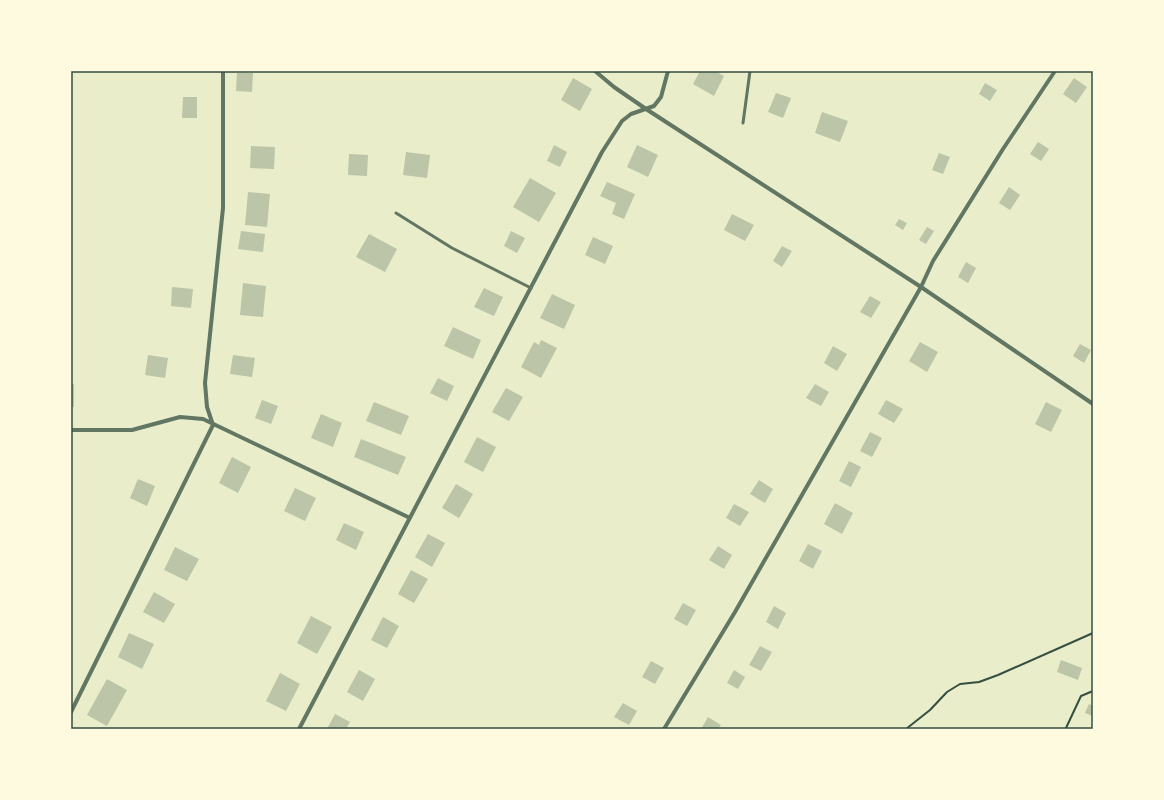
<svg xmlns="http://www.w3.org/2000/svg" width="1164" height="800" viewBox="0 0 1164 800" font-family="'Alegreya Sans',sans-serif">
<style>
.building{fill:#bcc5a7}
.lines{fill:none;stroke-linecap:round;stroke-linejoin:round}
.path{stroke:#344e41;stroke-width:2}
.service{stroke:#617663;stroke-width:3}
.minor{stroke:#617663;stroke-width:4}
.neatline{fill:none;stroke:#344e41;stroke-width:1.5}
</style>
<rect width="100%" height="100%" fill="#e9edc9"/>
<path class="building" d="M700,71H715L724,76L714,96L693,84Z
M237,73H253L252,92L236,91Z
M573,78L592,89L580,111L561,100Z
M1074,78L1087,87L1076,103L1063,94Z
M985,83L997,90L990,101L979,94Z
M776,93L791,98L783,118L768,112Z
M183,97H197V118H182Z
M822,112L848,121L840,142L815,133Z
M1038,142L1049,149L1041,161L1030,154Z
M554,145L567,152L560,167L547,161Z
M637,145L658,155L648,177L627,167Z
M251,146L275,147L274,169L250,168Z
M406,152L430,155L427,178L403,175Z
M939,153L950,157L943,174L932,170Z
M349,154L368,155L367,176L348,175Z
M530,178L556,193L539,222L513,207Z
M607,182L635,194L624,219L612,214L616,203L600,196Z
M1009,187L1020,195L1010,210L999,203Z
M248,192L270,194L267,227L245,225Z
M732,214L754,225L745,241L724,230Z
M899,219L907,223L903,230L895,225Z
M927,227L934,231L926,244L919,240Z
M241,231L265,234L263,252L238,249Z
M511,231L525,238L517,253L504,246Z
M369,234L397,249L385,272L356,257Z
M593,237L613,246L605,264L585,255Z
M782,246L792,251L782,267L773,261Z
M966,262L976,268L968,283L958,277Z
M243,283L266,286L263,317L240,315Z
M172,287L193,289L191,308L171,306Z
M484,288L503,297L494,316L474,307Z
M552,294L575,305L564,329L540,318Z
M870,296L881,302L871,318L860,312Z
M453,327L481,340L473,359L444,346Z
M541,340L557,348L541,378L521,367L534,342L539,345Z
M920,342L938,352L927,372L909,361Z
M1080,344L1091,350L1084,363L1073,356Z
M833,346L847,354L837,371L824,363Z
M148,355L168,358L165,378L145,375Z
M233,355L255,358L252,377L230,374Z
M438,378L454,386L447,401L430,393Z
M71,384H74V407H71Z
M815,384L829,392L821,406L806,398Z
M506,388L523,397L509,421L492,412Z
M262,400L278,406L271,424L255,418Z
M886,400L903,409L894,423L878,414Z
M374,402L409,416L401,435L366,421Z
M1046,402L1062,410L1051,432L1035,424Z
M321,414L342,423L333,447L311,438Z
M870,432L882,438L872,457L860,451Z
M477,437L496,447L483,472L464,462Z
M361,439L406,457L398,475L354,457Z
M232,457L251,467L238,493L219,483Z
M849,461L861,467L851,487L839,481Z
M138,479L155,486L147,506L130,498Z
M759,480L773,489L765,503L750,494Z
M456,484L473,494L459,518L442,508Z
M295,488L316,498L305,521L284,511Z
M835,503L853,513L842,534L824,524Z
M734,504L749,512L740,526L726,518Z
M344,523L364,532L356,550L336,540Z
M428,534L445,543L432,567L415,557Z
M808,544L822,551L813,569L799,561Z
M718,546L732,555L724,569L709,560Z
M175,547L199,559L187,581L164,570Z
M411,570L428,579L414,603L398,594Z
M154,592L175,604L164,623L143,612Z
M683,603L696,610L687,626L674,619Z
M774,606L786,613L778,629L766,622Z
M311,616L332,627L317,654L297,643Z
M383,617L399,626L387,648L371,640Z
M129,633L154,644L142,669L118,657Z
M760,646L772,652L761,671L749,665Z
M1061,660L1082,668L1078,680L1057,672Z
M651,661L664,668L655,684L642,677Z
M359,670L375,679L363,701L347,692Z
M734,670L745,677L738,689L727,683Z
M280,673L300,684L286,711L266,701Z
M107,679L127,690L107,726L87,715Z
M623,703L637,711L629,725L614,717Z
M1089,704L1093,706V716L1085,713Z
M335,714L350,722L346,729H327Z
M708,717L721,725L718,729H701Z"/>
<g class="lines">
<path class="path" d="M1066,728L1081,696L1093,691
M906,729L930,710L947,692L960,684L979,682L998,675L1093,633"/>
<path class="service" d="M743,123L750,71
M396,213L452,248L531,288"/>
<path class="minor" d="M595,71L614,87L646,109L921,287L1093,404
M71,430H132L180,417L203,419L410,518
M71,712L213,425L207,407L205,383L223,208V71
M299,729L602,152L622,121L631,114L654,106L661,97L668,71
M664,729L735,612L921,287L933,261L1003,149L1055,71"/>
</g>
<rect width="1164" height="800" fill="none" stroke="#fefae0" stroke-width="144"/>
<rect x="72" y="72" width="1020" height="656" class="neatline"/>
</svg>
